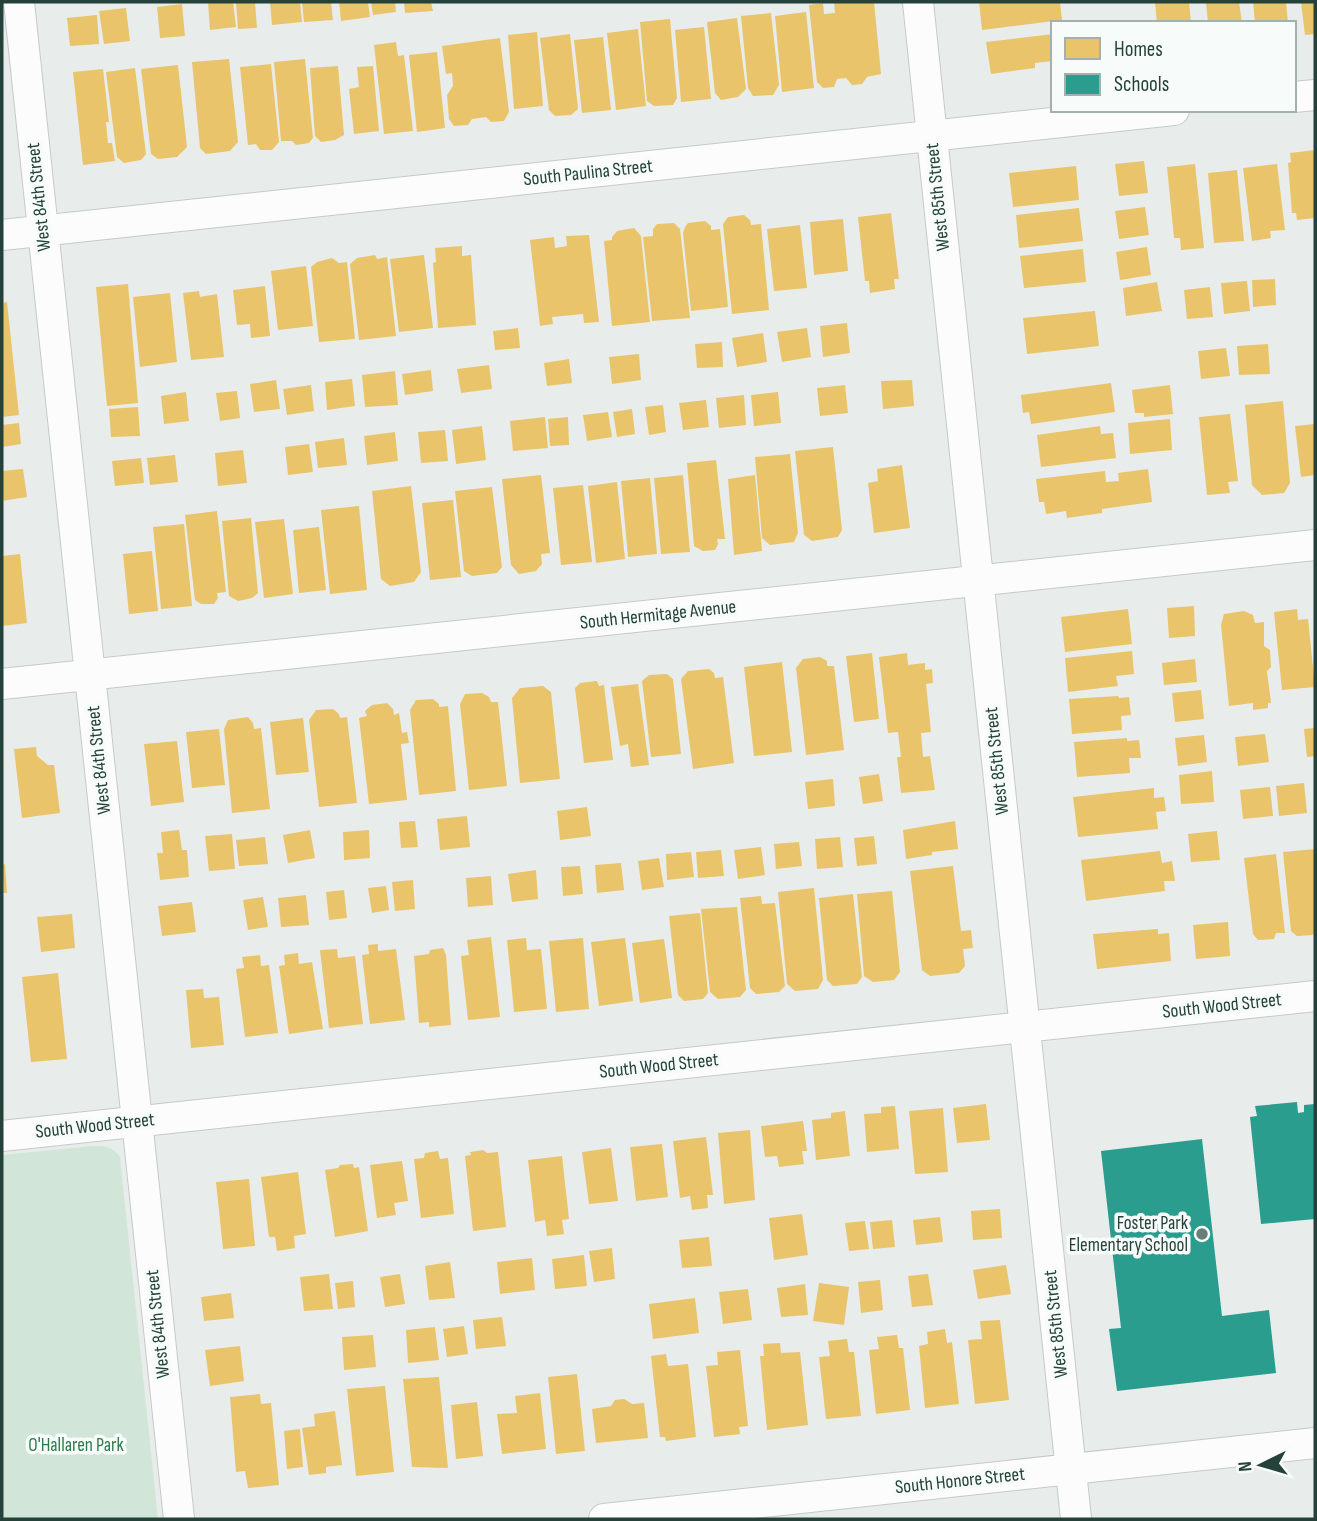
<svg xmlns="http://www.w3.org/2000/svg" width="1317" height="1521" viewBox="0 0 1317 1521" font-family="'Sofia Sans Condensed',sans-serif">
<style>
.green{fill:#d1e6d8}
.homes{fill:#e9c46a}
.schools{fill:#2a9d8f}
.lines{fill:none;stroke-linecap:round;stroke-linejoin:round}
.minor-casing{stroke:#c5cac8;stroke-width:32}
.minor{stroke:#fcfcfc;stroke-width:30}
.poi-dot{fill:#697e78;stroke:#f7fbf9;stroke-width:2.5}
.labels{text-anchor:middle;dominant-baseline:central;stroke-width:7;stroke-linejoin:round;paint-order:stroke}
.street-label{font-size:19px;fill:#24423a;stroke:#f7fbf9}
.poi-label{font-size:19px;fill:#24423a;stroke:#f7fbf9;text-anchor:end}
.park-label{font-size:19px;fill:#2d7a4b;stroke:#f7fbf9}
</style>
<rect width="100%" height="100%" fill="#e8edeb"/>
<path class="green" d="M92,1146C105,1146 112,1146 120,1157L158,1519H2V1155Z"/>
<path class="homes" d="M208,2H233L236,27L210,30Z
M236,2H255L257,28L238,29Z
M270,2H300L302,22L272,25Z
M302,2H331L333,20L304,22Z
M339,2H368L370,17L341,21Z
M371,2H395L396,12L373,15Z
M404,2H431L433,11L405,13Z
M834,2H874L881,74L867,77L862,84L852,85L846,78L837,79L834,87L823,88L817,82L809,5L823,3L824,14L835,13Z
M979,2H1060L1062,20L982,30Z
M1155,2H1189L1191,23H1157Z
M1206,2H1239L1242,23H1208Z
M1253,2H1286L1288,23H1255Z
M1301,2H1315V34L1305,35Z
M182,4L185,36L160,38L157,7Z
M126,8L130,41L104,44L99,11Z
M806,12L814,88L782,92L775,16Z
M771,13L779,85L773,95L753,96L748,88L741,16Z
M97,15L99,44L70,46L67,18Z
M737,18L746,89L738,97L721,100L715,93L707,22Z
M670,19L677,98L673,105L654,106L647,101L640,22Z
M704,27L711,99L681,102L675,30Z
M638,29L646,106L616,110L607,33Z
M537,32L543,106L514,109L508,35Z
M570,34L578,109L571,115L555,116L549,110L540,38Z
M1053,34V61L1035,63V68L991,74L986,42Z
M603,37L611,110L582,113L574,40Z
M500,38L509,112L504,121L491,122L486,117L472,119L468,125L454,126L449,119L447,95L453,86L452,73L446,74L442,46Z
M396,42L398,56L404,55L413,131L384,134L374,45Z
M437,52L445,128L417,132L409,55Z
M229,59L238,142L230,151L206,154L200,148L192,62Z
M305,59L313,138L309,143L296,145L292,141H281L274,62Z
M271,64L279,142L272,150H260L256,144L248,145L240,67Z
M178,65L187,147L177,157L158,159L151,154L141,69Z
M338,66L344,135L335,140L321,142L315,136L310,68Z
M373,66L379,131L354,134L349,89L359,87L357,67Z
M135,68L146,154L141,160L124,163L117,157L106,72Z
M103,69L109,122H106L108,143H112L115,161L83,165L73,72Z
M1315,150V218L1297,220L1296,213H1292L1288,163L1291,162L1290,153Z
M1144,161L1148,193L1119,196L1115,164Z
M1195,164L1204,248L1181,250L1180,238H1174L1167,167Z
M1277,164L1285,230L1270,231L1271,238L1252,241L1243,168Z
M1076,166L1079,200L1013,207L1009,173Z
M1237,170L1244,241L1214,243L1208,173Z
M1145,207L1149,235L1119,239L1115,211Z
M1079,208L1083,241L1019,248L1016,215Z
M891,213L899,279H894L895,289L870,293L869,281H865L858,217Z
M744,215L750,220L751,225L761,224L769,310L732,314L723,224L728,217Z
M843,219L848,271L814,275L810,222Z
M705,221L711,226V230L720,229L728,307L691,311L683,233L685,227L688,223Z
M674,223L680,229L690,318L652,321L643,237L653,236V229L657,224Z
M800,225L807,288L774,291L767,229Z
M634,228L641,236L650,322L612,326L604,241L612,240V237L617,231Z
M589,235L599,322L584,323L583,314L552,317L553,324L540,326L530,240L554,237L555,248L567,246L566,236Z
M462,246V256L471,255L476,325L438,328L433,263L436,262L435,248Z
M1147,247L1151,275L1120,280L1116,252Z
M1083,249L1086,282L1024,288L1020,256Z
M375,255L377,259L387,257L396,336L359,340L350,264L357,258Z
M424,255L433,328L399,332L390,259Z
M332,258L339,263L347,262L355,339L319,342L311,267L317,262Z
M306,266L313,326L278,330L271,271Z
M1275,279L1276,305L1253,307L1252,280Z
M1247,281L1250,311L1224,314L1221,283Z
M1157,282L1162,311L1126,316L1123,288Z
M128,284L138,403L107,406L96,287Z
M265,286L270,336L251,338L250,324L237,325L233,290Z
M1210,287L1213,317L1187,319L1184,290Z
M199,291L200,297L217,294L224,357L191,360L183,293Z
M170,293L177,362L140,367L133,297Z
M7,302L19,415L2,417V303Z
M1095,311L1099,346L1027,354L1023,318Z
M847,323L850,353L823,357L820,326Z
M518,328L520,348L495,350L493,331Z
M807,328L811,357L782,362L777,332Z
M763,333L767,362L737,367L732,338Z
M722,342L723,367L697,368L695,344Z
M1268,344L1270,374L1239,375L1237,346Z
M1226,348L1230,376L1201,379L1198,351Z
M639,354L641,380L612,384L609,357Z
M569,359L572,383L547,386L544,363Z
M489,365L492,389L461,393L457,369Z
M431,370L433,391L405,395L402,374Z
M395,371L398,405L365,407L362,375Z
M352,379L355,406L327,410L325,382Z
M276,380L280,409L254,412L250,384Z
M912,380L914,406L883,409L881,381Z
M1111,383L1115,412L1031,424L1029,412L1023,413L1021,395Z
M311,385L314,411L287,415L283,389Z
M845,385L848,413L820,416L817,388Z
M1170,385L1173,414L1144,417V413H1135L1132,390Z
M237,391L240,418L220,421L216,393Z
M186,392L189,421L164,424L161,396Z
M778,392L781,423L754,426L751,395Z
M744,395L746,425L719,428L716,398Z
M706,400L709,427L683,430L679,403Z
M1283,401L1290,483L1284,493L1262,495L1252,485L1245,405Z
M663,405L666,432L649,435L645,407Z
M138,407L140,436L111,437L109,409Z
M632,409L635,434L617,437L613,412Z
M608,412L612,437L587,441L583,415Z
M1230,414L1238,481L1228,482L1230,493L1207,495L1199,417Z
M545,417L548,448L513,451L510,421Z
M568,417L569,445L550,446L548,419Z
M1170,419L1172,450L1130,454L1128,423Z
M19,423L21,444L2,447V425Z
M1315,424V475L1301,477L1295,426Z
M482,426L486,460L456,464L452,430Z
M1100,426L1101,434L1113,433L1116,458L1041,467L1037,435Z
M445,430L448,461L421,463L418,432Z
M395,432L398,461L367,465L364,436Z
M344,438L347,465L318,468L315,442Z
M309,444L313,472L288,475L285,447Z
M833,447L842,530L838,537L812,541L804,535L795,451Z
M243,450L247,483L218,486L215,453Z
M790,454L798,533L794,542L770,545L762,538L755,457Z
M175,455L178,482L150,485L147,458Z
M141,458L144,483L115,486L112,461Z
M716,460L725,539H717L718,544L715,550L703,551L694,546L687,463Z
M902,465L910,528L874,533L868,483L878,481L877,469Z
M23,469L27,497L2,501V471Z
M1148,469L1152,502L1102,509V513L1067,518L1066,511L1046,514L1044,502H1039L1036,479L1105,471L1106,482L1119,481L1118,473Z
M541,475L550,553L541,554L542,564L536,571L519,574L511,565L502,479Z
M683,475L690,552L661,554L654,478Z
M755,475L762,551L734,555L728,479Z
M650,478L657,554L628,557L621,481Z
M617,482L625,559L596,563L588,486Z
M583,485L592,562L561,565L553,488Z
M411,486L421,572L414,582L390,586L381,579L372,491Z
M492,487L502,567L497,573L472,576L464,571L455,491Z
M453,500L461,577L430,580L422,503Z
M359,506L367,590L330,594L321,510Z
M217,511L226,592L217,593L218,598L214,604H201L195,600L185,515Z
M251,518L258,593L252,598L238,601L229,596L222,521Z
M284,519L293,594L264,598L255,522Z
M184,524L192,606L161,609L153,527Z
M319,527L326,590L299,593L293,530Z
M152,551L158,611L129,614L123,554Z
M20,554L27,623L2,626V556Z
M1194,606L1195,636L1169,638L1167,608Z
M1128,609L1132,644L1065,652L1061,617Z
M1297,609L1298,620L1308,619L1315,687L1282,690L1274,612Z
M1244,611L1253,615L1255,623L1264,622V646L1270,650L1271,667L1267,671L1271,703H1268V708L1253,710V703L1229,706L1221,625L1224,614Z
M1132,651L1134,674L1116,676L1118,686L1068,692L1065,658Z
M872,653L879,719L854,722L846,656Z
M907,653L908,665L925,663V670L932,669L933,683L926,684L931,732L921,733L923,757L930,756L935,790L901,793L897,757H901L898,732L888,733L879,657Z
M820,657L827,661V666H834L844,750L806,755L796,668L803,659Z
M1195,659L1197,682L1164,685L1162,663Z
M782,662L792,752L754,756L744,667Z
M709,669L714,673L715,678L723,677L734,763L693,769L681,679L688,671Z
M667,674L673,679L681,754L651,757L642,681L649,675Z
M597,681L599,686L604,685L613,760L584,763L575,688L580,683Z
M638,684L649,765L631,767L628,744L620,746L611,687Z
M543,686L551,692L560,779L520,783L512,698L520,688Z
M1201,690L1204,719L1175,722L1172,693Z
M482,693L489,697L491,702H498L507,786L469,790L460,704L465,694Z
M1118,696L1119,698L1129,697L1131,715L1121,716L1122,730L1072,734L1069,699Z
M433,699L439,704V707L448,706L456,791L419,795L410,710L416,700Z
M387,703L393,709L394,715L399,713L402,733L407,732L409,743L401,744L407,800L369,804L359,718L367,716L365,711L372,705Z
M333,709L339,714L340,718L347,717L357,803L319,807L309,720L316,710Z
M248,717L253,723L254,729L261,728L270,809L232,813L224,729L228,720Z
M303,718L309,772L276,775L270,722Z
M1315,728V756L1307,757L1304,729Z
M219,729L225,785L192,788L186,732Z
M1265,734L1269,762L1238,766L1235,737Z
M1204,735L1207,762L1178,766L1175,738Z
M1127,738V741L1139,740L1141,758H1129L1130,773L1077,777L1074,742Z
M177,741L184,802L151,806L144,744Z
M36,747L37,756L48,765H54L60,813L22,818L14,749Z
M1212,771L1214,802L1181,804L1179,775Z
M879,774L883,801L863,804L859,777Z
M833,779L835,806L808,809L805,782Z
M1304,783L1307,813L1279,816L1276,786Z
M1270,787L1273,816L1243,819L1240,790Z
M1154,788V798L1164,797L1166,811L1156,812L1158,829L1078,837L1073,797Z
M587,807L591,836L560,840L557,811Z
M467,816L470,847L440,850L437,819Z
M415,821L418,847L401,848L399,822Z
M955,821L958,849L932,852V855L906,859L903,830Z
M179,830L182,850H187L189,877L160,880L157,853H163L161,832Z
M310,830L315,858L288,863L283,835Z
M369,830L370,858L344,860L343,832Z
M1217,831L1220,860L1191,862L1188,834Z
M232,834L235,869L209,871L205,836Z
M874,836L877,864L857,866L854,838Z
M265,837L268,864L239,866L236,840Z
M840,837L843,867L817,869L815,839Z
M799,842L802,866L776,869L774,844Z
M761,847L765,875L738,879L734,850Z
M1315,849V931L1313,935L1297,936L1291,931L1283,852Z
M721,850L724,876L698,878L696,852Z
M1160,851L1162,863L1172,861L1175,881H1164L1165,891L1086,901L1081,860Z
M691,852L694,877L667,880L666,854Z
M1276,854L1285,933H1276L1274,939L1258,940L1253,934L1244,858Z
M659,858L664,887L642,890L638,861Z
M621,863L624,890L597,893L595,865Z
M5,864L7,893H2V865Z
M580,866L583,894L563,896L561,867Z
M953,866L961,931L971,930L973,948L963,949L965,966L959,973L930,976L922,970L910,871Z
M536,870L538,899L512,902L508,874Z
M491,876L493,905L468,907L466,878Z
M413,880L415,909L395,911L392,882Z
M386,886L389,910L372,913L368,888Z
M814,888L823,980L818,989L795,991L787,984L778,892Z
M344,890L347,918L329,920L326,892Z
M892,891L900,972L894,980L873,982L864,976L857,894Z
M853,894L862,977L857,984L833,986L827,980L819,898Z
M306,895L309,925L281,927L278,898Z
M761,896L762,904L775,903L785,986L779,992L756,994L750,988L740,898Z
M263,897L268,927L248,930L243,900Z
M192,902L196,932L162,936L158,906Z
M737,907L746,990L740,997L718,999L710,992L701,909Z
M700,913L708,993L703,999L684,1001L678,995L669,916Z
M72,914L75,948L41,952L37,917Z
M1228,922L1230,956L1196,959L1193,925Z
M1158,929V934L1169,933L1171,961L1097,969L1093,934Z
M491,937L500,1017L468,1020L461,956L469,955L467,940Z
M526,938L527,950L541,949L547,1009L514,1012L507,940Z
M583,938L589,1009L556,1012L549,941Z
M625,938L633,1001L599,1006L591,942Z
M664,939L672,998L640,1003L632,943Z
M378,944V951L396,949L405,1020L370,1024L362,955L369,954L368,945Z
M443,948L446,955L451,1025L429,1027V1022L419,1023L414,956L429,954L430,950Z
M337,949L338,958L355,956L363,1024L329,1028L320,950Z
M298,953L299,964L312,962L323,1029L289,1034L279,966L285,965L284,955Z
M260,955L261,966L269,965L278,1033L245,1037L236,969L244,968L242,957Z
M58,973L67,1059L31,1062L22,977Z
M203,989L204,998L219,997L224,1045L191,1048L186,990Z
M986,1104L990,1140L957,1143L953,1108Z
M895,1106L899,1149L867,1152L864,1114L881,1113V1107Z
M943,1108L948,1172L915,1174L909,1111Z
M845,1111L850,1156L816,1160L812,1120L831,1118V1113Z
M803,1121L807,1151H802L804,1164L779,1167L777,1156L765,1157L761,1126Z
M750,1130L755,1200L724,1204L718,1133Z
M706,1137L713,1195H707L708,1208L692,1210L690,1196L680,1198L673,1141Z
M662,1144L668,1197L636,1201L630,1147Z
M611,1148L618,1201L589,1204L582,1152Z
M483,1150L487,1153L498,1152L506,1227L473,1231L465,1156L471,1155L470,1152Z
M438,1151L440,1159L448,1158L454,1214L421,1218L414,1159L424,1158L425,1153Z
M562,1156L569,1219L562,1220L564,1234L547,1236L545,1220L535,1222L528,1160Z
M402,1161L408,1201L394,1203L396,1215L377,1218L370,1165Z
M353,1164L354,1168L359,1167L368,1231L335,1237L325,1170L338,1168L340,1165Z
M298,1172L306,1234L294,1236L295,1248L277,1251L275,1237H269L261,1177Z
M249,1179L255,1246L223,1249L216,1182Z
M1000,1209L1002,1238L973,1240L971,1211Z
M802,1214L808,1255L774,1260L769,1218Z
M940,1217L943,1242L916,1245L913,1220Z
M892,1220L895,1247L873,1249L870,1222Z
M865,1221L869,1249L849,1251L845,1223Z
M709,1237L712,1266L682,1268L679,1240Z
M612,1248L615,1279L594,1282L589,1251Z
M584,1255L587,1286L555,1289L552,1259Z
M532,1258L535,1290L500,1294L497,1262Z
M450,1262L455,1298L429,1300L425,1266Z
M1006,1265L1011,1294L978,1299L973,1270Z
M329,1274L333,1309L304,1311L300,1277Z
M400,1274L405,1304L385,1307L380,1277Z
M928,1274L933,1305L912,1307L908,1276Z
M880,1280L883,1310L861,1313L858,1282Z
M353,1281L355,1307L338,1309L335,1283Z
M819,1283L849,1287L844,1325L813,1321Z
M805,1284L808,1315L781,1317L777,1288Z
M748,1289L752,1320L723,1324L719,1292Z
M231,1293L234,1318L204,1321L201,1297Z
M695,1298L699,1333L653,1339L649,1304Z
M502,1317L506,1346L476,1349L473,1320Z
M1000,1320L1009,1400L975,1404L968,1340L982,1339L980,1321Z
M464,1326L468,1354L447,1357L443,1329Z
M435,1327L439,1360L408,1363L406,1330Z
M945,1329L947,1343L952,1342L959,1404L925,1408L919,1346L928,1344L927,1332Z
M373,1335L376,1367L344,1370L342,1337Z
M897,1335L899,1348H903L910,1410L876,1414L869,1350L879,1349L877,1337Z
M847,1339L849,1352H854L861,1416L826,1419L819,1357L830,1356L828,1341Z
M780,1343L781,1353L800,1352L808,1425L767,1430L760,1356H764L763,1344Z
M240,1346L244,1381L210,1386L205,1350Z
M740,1350L748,1426L739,1427L740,1434L714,1437L706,1366L718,1365L717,1352Z
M666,1354L668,1366L688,1364L696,1437L666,1441L665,1437H660L651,1356Z
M577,1374L585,1451L556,1454L548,1377Z
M439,1377L448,1468L412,1467L403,1379Z
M385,1386L394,1472L356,1476L347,1389Z
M540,1393L546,1449L502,1454L497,1414L517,1413L515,1396Z
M260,1394L261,1404L271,1403L279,1485L248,1488L245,1471L236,1472L230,1397Z
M624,1399L632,1404L644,1403L648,1438L596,1443L592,1409L611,1406L615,1400Z
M477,1402L483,1456L456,1459L451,1405Z
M335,1411L342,1465L326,1467V1473L309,1475L302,1428L315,1426L314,1414Z
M300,1429L303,1467L287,1469L284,1431Z"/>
<path class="schools" d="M1297,1102L1298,1113L1304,1112V1105L1315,1104V1219L1261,1224L1250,1117L1257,1116L1255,1106Z
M1202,1139L1222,1316L1269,1310L1276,1373L1117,1391L1109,1329L1121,1328L1101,1151Z"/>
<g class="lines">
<defs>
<path id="minor" d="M19,2L179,1519
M918,2L1076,1519
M1294,97L1315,95
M2,235L1174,110
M2,684L1315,545
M2,1136L1315,996
M604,1519L1315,1443"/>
</defs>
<use href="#minor" class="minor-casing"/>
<use href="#minor" class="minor"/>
</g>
<circle class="poi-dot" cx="1202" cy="1234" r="7"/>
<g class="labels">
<g class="street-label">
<text transform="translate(588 173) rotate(-6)">South Paulina Street</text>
<text transform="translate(39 197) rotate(-96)">West 84th Street</text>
<text transform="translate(938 197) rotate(-96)">West 85th Street</text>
<text transform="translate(658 615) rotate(-6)">South Hermitage Avenue</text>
<text transform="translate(99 760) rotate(-96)">West 84th Street</text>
<text transform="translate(997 761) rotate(-96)">West 85th Street</text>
<text transform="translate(1222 1006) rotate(-6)">South Wood Street</text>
<text transform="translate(659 1066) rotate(-6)">South Wood Street</text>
<text transform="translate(95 1126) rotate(-6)">South Wood Street</text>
<text transform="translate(158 1324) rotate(-96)">West 84th Street</text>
<text transform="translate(1056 1324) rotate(-96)">West 85th Street</text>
<text transform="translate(960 1481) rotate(-6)">South Honore Street</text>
</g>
<g class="poi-label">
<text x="1188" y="1223">Foster Park<tspan x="1188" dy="22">Elementary School</tspan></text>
</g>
<g class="park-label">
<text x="76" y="1445">O'Hallaren Park</text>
</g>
</g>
<rect width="1317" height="1521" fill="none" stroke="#24423a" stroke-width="7"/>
<rect x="1051" y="21" width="245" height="91" fill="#f7fbf9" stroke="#a3b1ad" stroke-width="2"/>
<rect x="1065" y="38" width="35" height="21" fill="#e9c46a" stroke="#a3b1ad" stroke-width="2"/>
<text x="1114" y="56" font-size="21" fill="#24423a">Homes</text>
<rect x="1065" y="74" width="35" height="21" fill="#2a9d8f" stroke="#a3b1ad" stroke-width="2"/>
<text x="1114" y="91" font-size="21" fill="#24423a">Schools</text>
<g transform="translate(1261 1465) rotate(265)" stroke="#f7fbf9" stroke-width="5" paint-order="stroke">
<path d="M0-5L12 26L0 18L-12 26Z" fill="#24423a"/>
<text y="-10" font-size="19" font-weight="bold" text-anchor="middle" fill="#24423a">N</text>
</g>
</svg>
